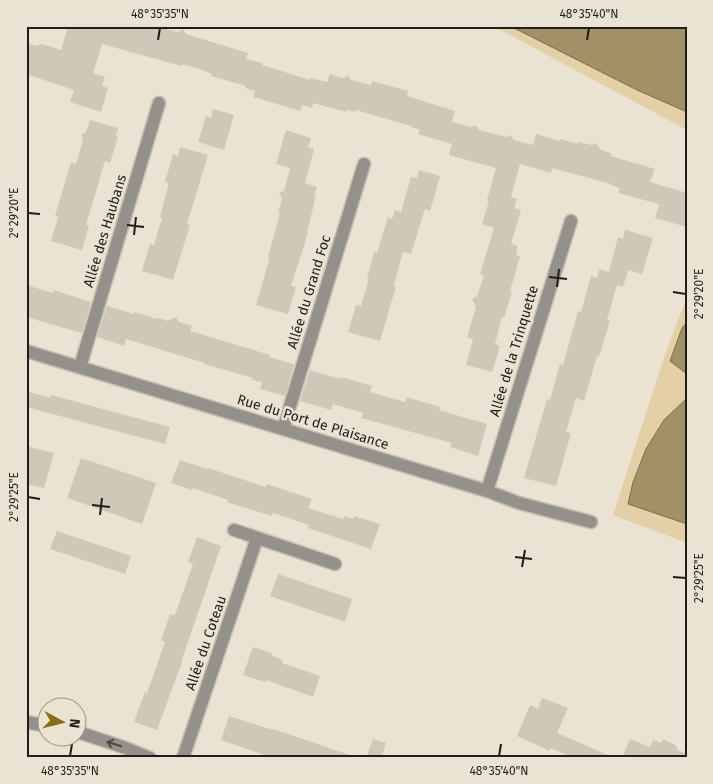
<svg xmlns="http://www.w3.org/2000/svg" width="713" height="784" viewBox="0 0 713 784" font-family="'Fira Sans',sans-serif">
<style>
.green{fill:#e3d0a6}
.water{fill:#a29066;stroke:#7b6e4e}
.building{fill:#cec8b9}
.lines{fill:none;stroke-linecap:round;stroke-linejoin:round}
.minor-casing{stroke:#c5bfb2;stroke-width:15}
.tertiary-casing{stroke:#c5bfb2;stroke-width:15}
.minor{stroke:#94918b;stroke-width:12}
.tertiary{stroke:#94918b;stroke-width:12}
.oneway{stroke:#4e4b45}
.ticks{fill:none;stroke:#1f1d17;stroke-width:2}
.labels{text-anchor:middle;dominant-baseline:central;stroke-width:5;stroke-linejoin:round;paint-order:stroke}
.street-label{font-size:14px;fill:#1f1d17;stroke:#eae3d4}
.neatline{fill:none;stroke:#1f1d17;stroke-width:2}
.ticks-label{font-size:12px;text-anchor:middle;fill:#1f1d17}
</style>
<rect width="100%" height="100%" fill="#eae3d4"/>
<path class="green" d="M493,26H687V130Z
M687,297V543L613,515L664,357Z"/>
<path class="water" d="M510,26H687V112L637,90Z
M687,322V374L670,361L682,328Z
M687,398V524L628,504L633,482L646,449L664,420Z"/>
<path class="building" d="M68,26H157L178,32L183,29L186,34L248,53L246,59L263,63L262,65L310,80V78L327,82L330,74L343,78L348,75L351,80L371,85L372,81L408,91L407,96L455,111L452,122L471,127L476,125L479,130L506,137L511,135L514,140L533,145L536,134L560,141V139L578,144V142L592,145L596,143L601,150L611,153V156L655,169L650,182L687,193V227L655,218L659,204L618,193L620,188L611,185V184L552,168L551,173L520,164L511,197L517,199L514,208L521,210L511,244L518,246L516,255L520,256L510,291L512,292L504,318L502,317L495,344L500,346L492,372L466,365L473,339L467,338L476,307L472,299L477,296L484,275L480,274L494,228L482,224L489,201L487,200L496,168L449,155L452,144L418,134L420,130L411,127V126L356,110L355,112L347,110L346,112L313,103L312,108L302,105L300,111L253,97L255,91L245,88L246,86L211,76L212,74L199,69L182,64L181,66L102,44L93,73L105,77L102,86L108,88L101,112L70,102L74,90L26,74V43L36,46L42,44L61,50Z
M213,109L234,115L224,150L198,142L206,116L211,118Z
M90,120L118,128L116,136L118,137L110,163L105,161L86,225L89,226L82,250L51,241L58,217L55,216L71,162L76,164L83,140L81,135L86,132Z
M286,130L311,138L308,147L314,149L305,183L317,187L314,195L316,196L307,232L308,233L291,286L296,287L288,314L256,305L270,257H268L280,213L278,212L282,199L279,193L284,191L290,168L276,164Z
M180,147L208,155L187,224L190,225L173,280L142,271L150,244L154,245L162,218L160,217L169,183L165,182L173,154L178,156Z
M419,170L440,176L430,211L425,209L411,254L403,252L394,285L396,286L380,341L348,332L356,305L361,306L369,279L367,278L374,252L377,253L388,217L392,219L395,210L401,212L411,177L417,178Z
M625,230L653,238L642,274L628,270L623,287L617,285L607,320L610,321L599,357L597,356L584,401L576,398L566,432L571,433L556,486L524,478L547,399L550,400L560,364L563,365L578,311L581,312L591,276L597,278L599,269L609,272L618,237L623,239Z
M26,285L53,293L54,290L91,302L82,333L26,317Z
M107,306L134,314V312L157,319L158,318L168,321L176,317L179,322L192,326L190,331L270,355L269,357L293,364L294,365L285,396L260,389L262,382L252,380L253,378L204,364L205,363L126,339L124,346L97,337Z
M310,370L340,379L341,377L372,386L370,392L405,402L407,397L440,407L439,410L487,424L478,456L450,447L452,443L361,418L363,413L333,404L331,410L300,401Z
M26,391L50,398L51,395L170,427L165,444L26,407Z
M26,446L54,453L44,488L26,484Z
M81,458L156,483L142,524L67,498Z
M180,460L208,469V468L266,487L267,484L312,499L308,508L343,519L344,516L353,519L354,516L380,524L371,549L308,528L309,525L273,513L272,516L227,502L228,500L193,488L192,490L171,483Z
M57,531L131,556L125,574L50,549Z
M197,537L221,546L181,662H182L157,730L134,722L145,692L147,693L165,642L161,640L170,614L175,615L193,564L188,562Z
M278,574L352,599L345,622L270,596Z
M253,647L272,653L271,655L283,660L282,663L320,676L313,697L266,680L265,682L243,675Z
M542,698L568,708L557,733L615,758H573L551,748L550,751L517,736L530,705L538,709Z
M229,716L273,730V729L350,755L349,758H273L221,740Z
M373,739L386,743L381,758H366Z
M630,739L650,747L653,740L661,743L663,739L677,746L676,749L687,754V758H622Z"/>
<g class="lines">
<defs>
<path id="minor" d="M26,351L487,491L519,503L591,522
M80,367L159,103
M283,429L364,164
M487,491L571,221
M234,530L335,564
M183,758L257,538"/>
<path id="tertiary" d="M26,722L48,726
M78,732L123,747L150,758"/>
</defs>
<use href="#minor" class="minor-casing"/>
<use href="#tertiary" class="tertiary-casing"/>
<use href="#minor" class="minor"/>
<use href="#tertiary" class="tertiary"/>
</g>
<defs><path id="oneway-shaft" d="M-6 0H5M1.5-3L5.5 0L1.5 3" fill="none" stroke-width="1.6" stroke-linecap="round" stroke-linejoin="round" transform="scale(1.25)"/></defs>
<use class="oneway" href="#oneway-shaft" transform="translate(114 744) rotate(-162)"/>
<path class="ticks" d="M158,40L160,28M587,40L589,28M28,213L40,214M127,225L144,227M134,235L136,217M549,277L567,279M557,287L559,269M673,292L686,294M28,497L40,499M92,505L110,507M100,515L102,498M515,557L532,559M522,567L525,550M673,577L686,578M70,756L72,744M499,756L501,744"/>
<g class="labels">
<g class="street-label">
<text transform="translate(105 231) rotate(-73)">Allée des Haubans</text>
<text transform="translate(309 292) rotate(-73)">Allée du Grand Foc</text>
<text transform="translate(514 351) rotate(-73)">Allée de la Trinquette</text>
<text transform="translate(313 422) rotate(17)">Rue du Port de Plaisance</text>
<text transform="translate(206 643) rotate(-71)">Allée du Coteau</text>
</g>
</g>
<rect width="713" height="784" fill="none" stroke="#eae3d4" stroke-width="55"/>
<g transform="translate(62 722) rotate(97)"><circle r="24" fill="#eae3d4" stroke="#999488"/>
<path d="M0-4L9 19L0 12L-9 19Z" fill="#8d6c0f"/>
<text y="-8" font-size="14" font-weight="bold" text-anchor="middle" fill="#1f1d17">N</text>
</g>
<rect x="28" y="28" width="658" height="728" class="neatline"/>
<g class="ticks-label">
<text x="160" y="18">48°35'35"N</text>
<text x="589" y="18">48°35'40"N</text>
<text transform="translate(14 213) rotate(-90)" y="4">2°29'20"E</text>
<text transform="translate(699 294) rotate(-90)" y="4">2°29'20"E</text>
<text transform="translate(14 497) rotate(-90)" y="4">2°29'25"E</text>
<text transform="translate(699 578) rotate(-90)" y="4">2°29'25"E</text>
<text x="70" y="775">48°35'35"N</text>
<text x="499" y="775">48°35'40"N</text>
</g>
</svg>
